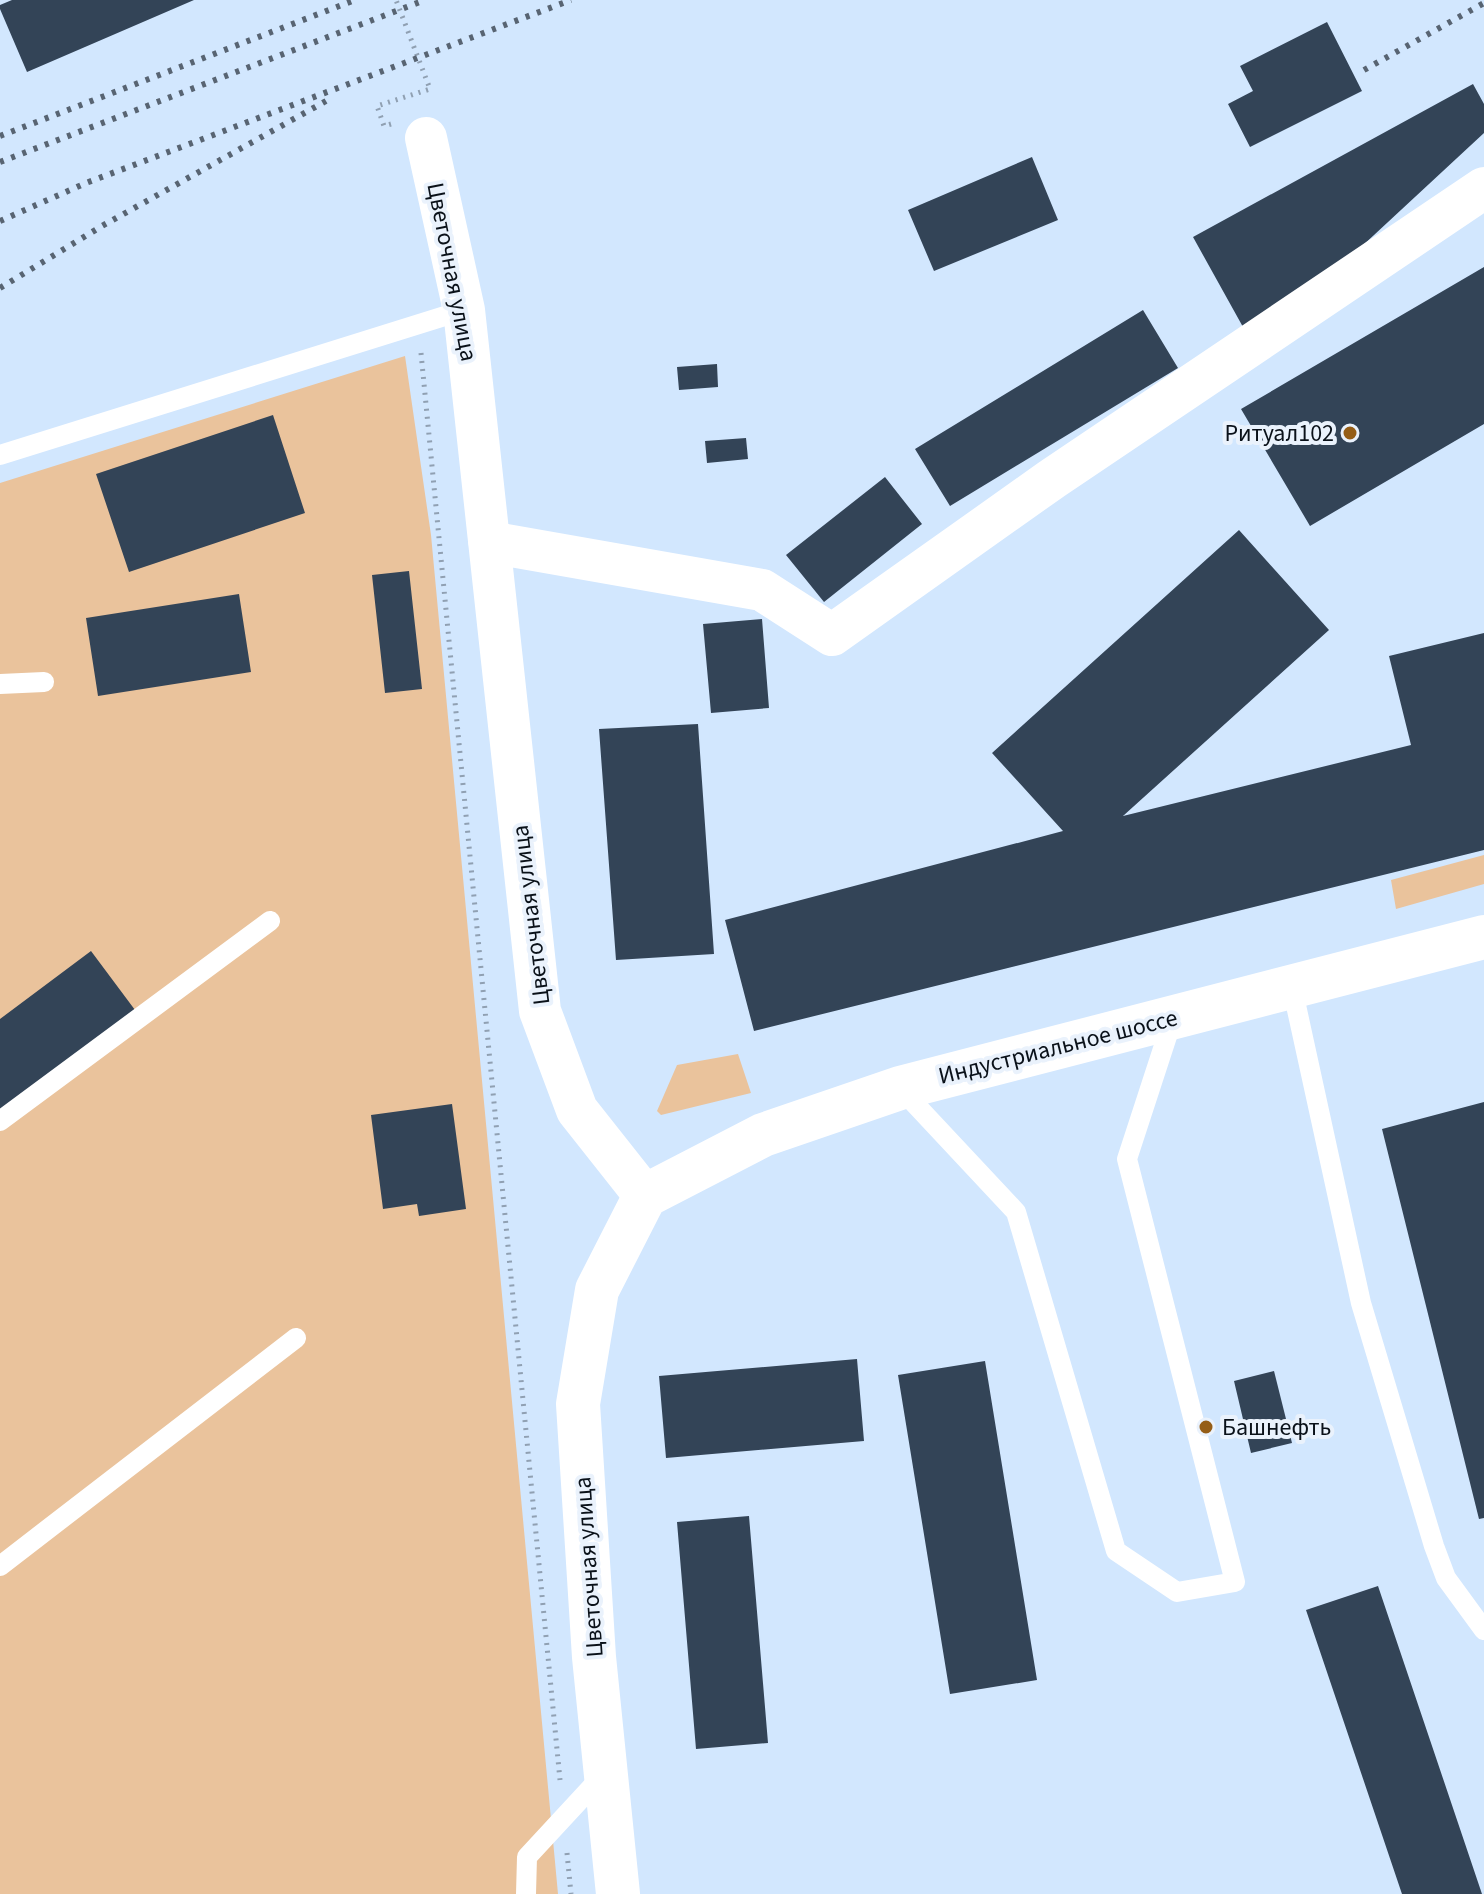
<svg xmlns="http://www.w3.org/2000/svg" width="1484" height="1894" viewBox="0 0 1484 1894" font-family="'Source Sans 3',sans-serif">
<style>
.green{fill:#eac39c}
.building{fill:#334457}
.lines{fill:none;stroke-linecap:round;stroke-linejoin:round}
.path{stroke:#90a0b2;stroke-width:5;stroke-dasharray:2 6;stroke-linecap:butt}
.lane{stroke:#fff;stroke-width:20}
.street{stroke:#fff;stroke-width:42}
.secondary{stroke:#fff;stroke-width:44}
.rail{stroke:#586472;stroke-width:6;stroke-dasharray:4 8;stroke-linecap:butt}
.poi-dot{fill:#955e17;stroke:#eaf2fc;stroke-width:3}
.labels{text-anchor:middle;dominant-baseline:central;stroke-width:8;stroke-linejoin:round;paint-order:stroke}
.street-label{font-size:24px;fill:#0a1119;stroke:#eaf2fc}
.poi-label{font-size:24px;fill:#0a1119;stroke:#eaf2fc;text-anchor:end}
</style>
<rect width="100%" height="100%" fill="#d2e7fe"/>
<path class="green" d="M405,356L431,535L558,1894H0V483Z
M1484,855V884L1396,909L1391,880Z
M738,1054L751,1093L661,1115L657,1111L677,1065Z"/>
<path class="building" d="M12,0H194L27,72L0,9V5Z
M1327,22L1362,91L1250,147L1228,104L1253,91L1240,66Z
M1473,84L1484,104V133L1305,299L1248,336L1193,237Z
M1032,157L1058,220L934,271L908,210Z
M1484,267V424L1310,526L1241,409Z
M1143,310L1178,368L950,506L915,449Z
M717,364L718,387L679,390L677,367Z
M273,415L305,513L129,572L96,474Z
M746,438L748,459L707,463L705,441Z
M885,477L922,524L824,602L786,555Z
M1239,530L1329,630L1123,816L1411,745L1389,656L1484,633V850L754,1031L725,920L1063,831L992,753Z
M409,571L422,689L385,693L372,575Z
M239,594L251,672L98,696L86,618Z
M762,619L769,708L711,713L703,624Z
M698,724L714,954L616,960L599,729Z
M91,951L135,1010L0,1111V1019Z
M1484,1102V1518L1479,1519L1382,1129Z
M452,1104L466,1209L419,1216L417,1204L383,1209L371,1115Z
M857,1359L864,1441L666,1458L659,1376Z
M985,1361L1037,1680L950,1694L898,1375Z
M1274,1371L1292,1443L1251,1453L1234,1381Z
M749,1516L768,1743L696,1749L677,1522Z
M1378,1586L1482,1894H1402L1306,1610Z"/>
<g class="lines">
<path class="path" d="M391,124L384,126L377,106L430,89L396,0
M421,353L560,1780
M567,1853L571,1894"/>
<path class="lane" d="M0,455L464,310
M0,684L44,682
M1292,987L1361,1303L1434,1546L1446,1578L1484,1630
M900,1088L1016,1212L1116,1551L1177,1592L1235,1582L1127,1159L1173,1018
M0,1121L270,921
M0,1566L296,1338
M526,1894L527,1857L602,1776"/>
<path class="street" d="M426,138L464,310L540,1011L577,1110L645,1196
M489,542L762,590L832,635L1052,479L1484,188"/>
<path class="secondary" d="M618,1894L594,1657L578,1404L597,1290L645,1196L763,1135L900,1088L1484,937"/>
<path class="rail" d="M1364,70L1484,3
M0,136L355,0
M0,162L425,0
M0,221L86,183L571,0
M0,288L102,226L326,101"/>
</g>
<g class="poi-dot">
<circle cx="1350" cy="433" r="8"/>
<circle cx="1206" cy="1427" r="8"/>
</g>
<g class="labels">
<g class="street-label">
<text transform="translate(452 272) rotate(79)">Цветочная улица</text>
<text transform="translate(531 915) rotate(-97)">Цветочная улица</text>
<text transform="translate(1058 1047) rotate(-14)">Индустриальное шоссе</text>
<text transform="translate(589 1567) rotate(-94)">Цветочная улица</text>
</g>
<g class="poi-label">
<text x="1334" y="433">Ритуал102</text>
<text x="1222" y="1427" text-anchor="start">Башнефть</text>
</g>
</g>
</svg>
